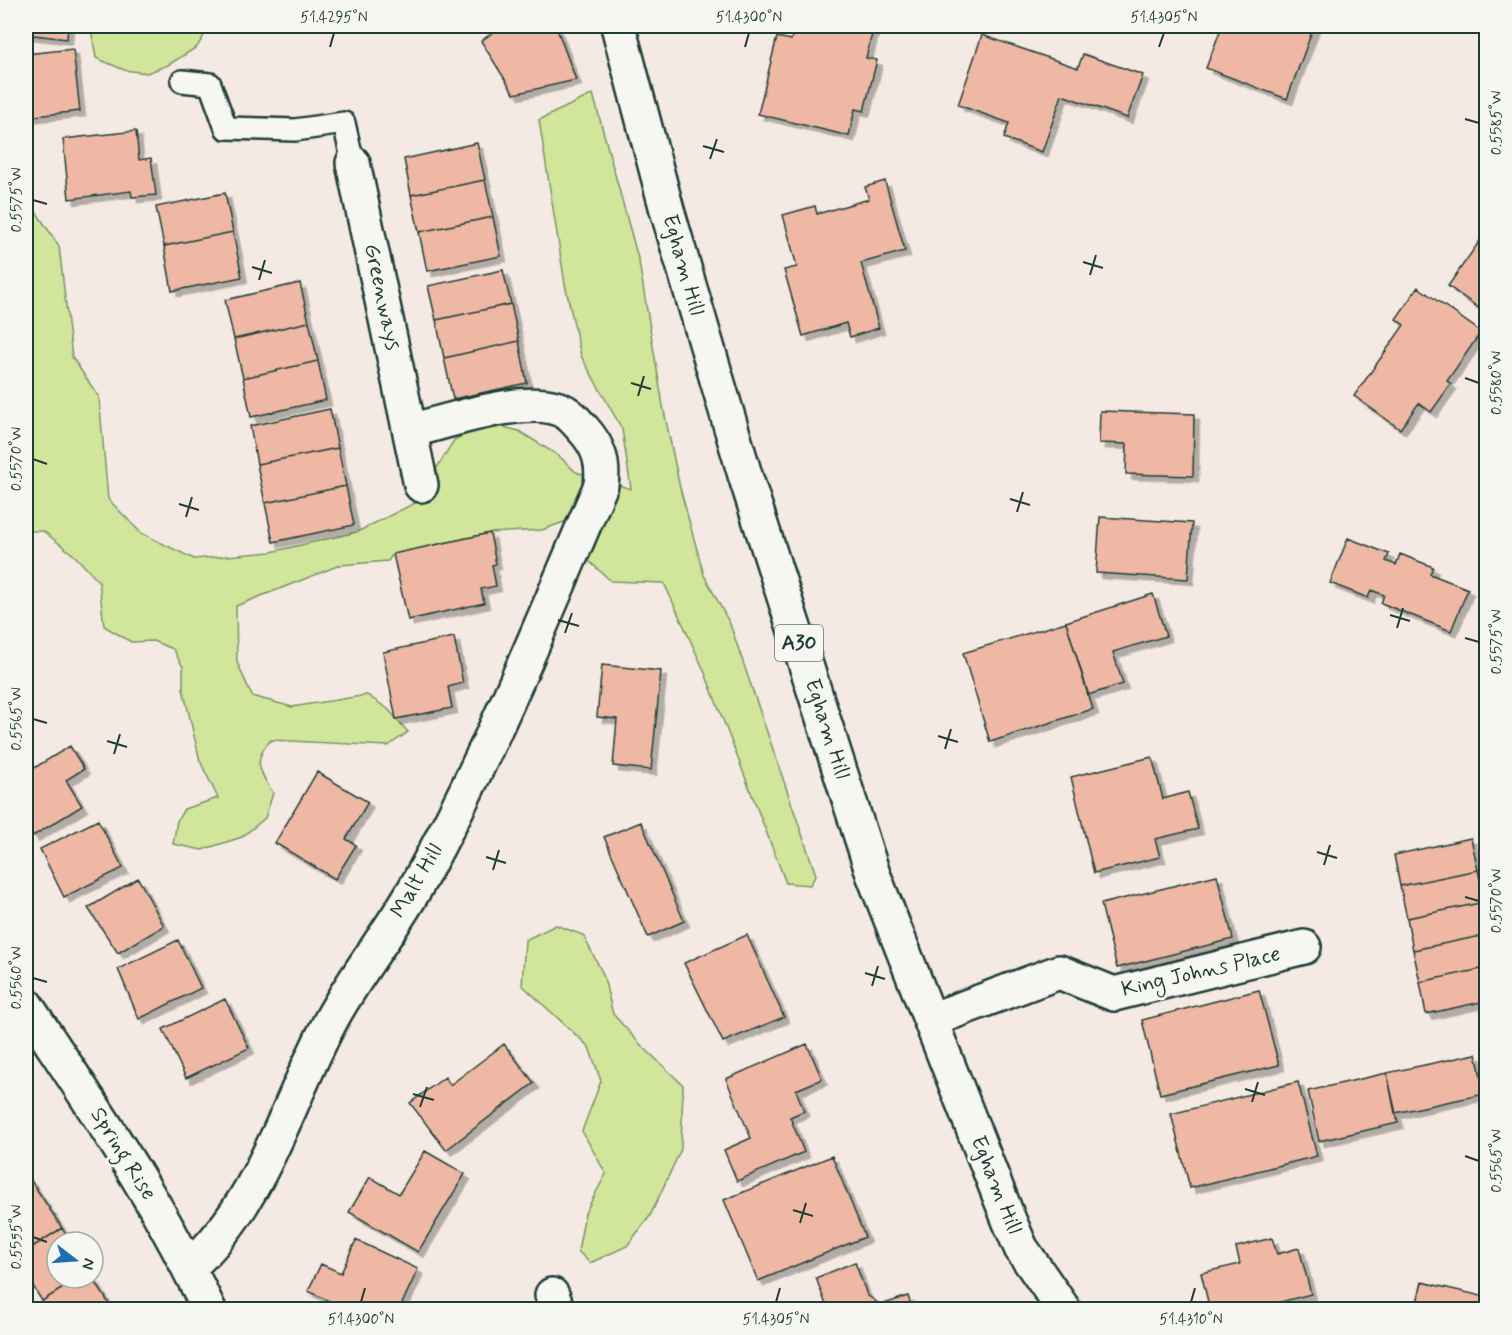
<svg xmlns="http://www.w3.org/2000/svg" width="1512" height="1335" viewBox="0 0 1512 1335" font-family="Mynerve,sans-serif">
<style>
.green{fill:#d1e69a;stroke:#789267;stroke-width:1.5}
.building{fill:#efb8a5;stroke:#1f3d34;stroke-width:1.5;filter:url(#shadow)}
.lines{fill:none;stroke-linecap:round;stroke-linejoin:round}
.service-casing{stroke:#1f3d34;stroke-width:26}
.minor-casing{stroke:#1f3d34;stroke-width:38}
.primary-casing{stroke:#1f3d34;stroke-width:38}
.service{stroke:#f6f6f2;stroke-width:21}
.minor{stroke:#f6f6f2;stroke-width:33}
.primary{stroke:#f6f6f2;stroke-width:33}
.ticks{fill:none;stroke:#1f3d34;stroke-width:2}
.labels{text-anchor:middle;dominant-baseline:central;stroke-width:6;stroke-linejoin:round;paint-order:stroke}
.shield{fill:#f6f6f2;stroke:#60746d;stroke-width:1.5}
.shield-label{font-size:21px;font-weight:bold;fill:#1f3d34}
.street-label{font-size:22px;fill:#1f3d34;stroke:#f6f6f2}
.neatline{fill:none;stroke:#1f3d34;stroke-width:2}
.ticks-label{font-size:15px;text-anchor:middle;fill:#1f3d34}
</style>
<defs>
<filter id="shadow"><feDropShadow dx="5.5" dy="5.5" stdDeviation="0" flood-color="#0004"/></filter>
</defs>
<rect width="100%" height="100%" fill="#f5eae3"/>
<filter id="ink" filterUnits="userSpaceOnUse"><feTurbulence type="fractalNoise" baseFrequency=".0167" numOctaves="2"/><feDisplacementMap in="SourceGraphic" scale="12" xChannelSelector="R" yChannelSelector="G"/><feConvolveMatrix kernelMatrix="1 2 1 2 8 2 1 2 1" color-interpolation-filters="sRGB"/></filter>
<g filter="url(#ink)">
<path class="green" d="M94,26H210L197,47L168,65L147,73L124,70L96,58L92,35Z
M593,94L639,262L663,406L680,488L704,575L730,624L816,875L810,885L786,883L703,668L664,583L611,581L590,562L564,522L542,530L490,533L393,554L388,561L340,565L236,606L237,662L252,696L292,707L367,695L388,709L408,732L388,746L271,740C251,760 260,772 273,793L265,818L242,837L202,850L173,844L177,821L184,809L218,798L200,761L183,689V667L173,649L153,641L131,642L104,626L99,582L75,556L43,531H26V218L37,213L59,246L72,357L99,397L108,499L141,533L194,559L271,552L357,532L415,503L454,440L489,423L519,431L559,456L576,472L631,489L622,429L581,356L565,284L539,120Z
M556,925L583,935L603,974L613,1014L638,1042L683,1085L681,1149L650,1216L627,1246L590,1263L578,1251L585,1213L606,1174L582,1131L601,1081L589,1047L522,985L525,940Z"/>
<path class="building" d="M26,26H68L67,39L26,34Z
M490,26H556L576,80L514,94L481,41L492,33Z
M779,26H874L866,58L877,60L864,111L855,109L849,136L758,114L777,37L791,40L795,29Z
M1222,26H1314L1287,99L1206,68Z
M982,35L1078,68L1083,54L1143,75L1127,118L1062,95L1042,152L1004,138L1009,123L958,105Z
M73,49L80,111L26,117V54Z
M136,131L139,160L151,158L156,195L132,197L131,191L69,199L63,139Z
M477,143L485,180L411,195L404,159Z
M485,180L493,217L419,232L411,195Z
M885,181L905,251L861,263L879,328L850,337L846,323L803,336L784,270L797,267L783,215L815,206L817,214L869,199L865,187Z
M225,193L233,232L164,246L156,207Z
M493,217L501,256L427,271L419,232Z
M233,232L242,277L172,291L164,246Z
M1486,232V313L1448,286Z
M503,270L511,304L436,320L428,286Z
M300,283L309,322L234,339L225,300Z
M1418,287L1481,332L1447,381L1451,384L1431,412L1419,403L1400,429L1354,396L1404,325L1396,319Z
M511,304L519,341L444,358L436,320Z
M309,322L318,361L243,378L234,339Z
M519,341L527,383L453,399L444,358Z
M318,361L326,400L251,417L243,378Z
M330,409L338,448L257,464L250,426Z
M1100,411L1194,414L1193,476L1126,474L1127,444L1099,443Z
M338,448L346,486L265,503L257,464Z
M346,486L354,525L273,542L265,503Z
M1100,517L1192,523L1188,579L1096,573Z
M490,533L496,564L492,565L496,586L481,589L484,603L408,620L393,554Z
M1348,538L1389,554L1386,561L1396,565L1400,554L1433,567L1430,574L1468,589L1451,631L1381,603L1384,595L1371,590L1368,598L1330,583Z
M1153,594L1166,636L1113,652L1123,684L1088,695L1066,622Z
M1066,622L1093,709L990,742L963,653Z
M454,637L463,683L448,687L452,708L396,719L383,652Z
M602,665L661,671L651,770L613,766L617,719L597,717Z
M70,746L84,769L66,780L82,806L33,836L26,825V773Z
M1152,757L1163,799L1188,792L1198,829L1155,839L1160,857L1094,873L1071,777Z
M317,772L368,802L346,839L356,845L335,879L275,843Z
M98,820L123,868L64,897L40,849Z
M641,822L684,921L648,937L604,837Z
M1471,838L1478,870L1400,886L1394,855Z
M1478,870L1485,902L1407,918L1400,886Z
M1217,875L1233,939L1117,968L1101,904Z
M138,878L164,926L118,953L88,908Z
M1485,902L1486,935L1413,950L1407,918Z
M747,935L784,1017L723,1042L684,963Z
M1486,935V968L1420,982L1413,950Z
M178,940L201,988L139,1019L118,969Z
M1486,968V1001L1426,1014L1420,982Z
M1259,990L1279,1065L1160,1094L1142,1020Z
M225,999L249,1048L186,1078L163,1029Z
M504,1044L534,1083L446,1150L410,1103L445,1077L450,1085Z
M807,1044L822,1079L796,1090L804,1111L790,1117L804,1152L737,1181L724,1150L751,1138L726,1079Z
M1476,1054L1485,1094L1395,1113L1387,1073Z
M1387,1073L1398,1123L1319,1141L1308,1091Z
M1298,1082L1317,1156L1190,1188L1171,1114Z
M425,1151L465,1174L418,1252L349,1212L370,1177L399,1194Z
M832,1156L865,1237L758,1281L724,1200Z
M30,1179L62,1228L26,1251V1182Z
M62,1228L70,1242H57V1278H79L42,1301L26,1275V1251Z
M1272,1238L1277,1254L1299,1248L1311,1294L1250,1310H1210L1201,1273L1240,1264L1236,1247Z
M356,1240L418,1269L399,1310H348L308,1291L321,1264L341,1273Z
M855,1262L867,1295L881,1305L908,1296L913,1310H828L816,1278Z
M79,1278H93L113,1310H47L42,1301Z
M1422,1282L1486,1297V1310H1415Z"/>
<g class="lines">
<defs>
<path id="service" d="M182,81L210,84L226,128L295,130L344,123L353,163"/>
<path id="minor" d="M353,163L421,485
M26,1005C91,1104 159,1201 209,1310
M931,1020L1059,972L1114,994L1304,947
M189,1267C262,1203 286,1105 330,1022C357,971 395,927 422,876C491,750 544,617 601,485C604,463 599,447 584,430C579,425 574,418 568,414C537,390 446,422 410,431
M552,1295L558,1310"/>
<path id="primary" d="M618,26L667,210L745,475L873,874L1009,1220L1021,1248L1064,1310"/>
</defs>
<use href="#service" class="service-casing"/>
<use href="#minor" class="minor-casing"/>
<use href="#primary" class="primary-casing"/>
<use href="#service" class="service"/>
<use href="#minor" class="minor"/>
<use href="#primary" class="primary"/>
</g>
</g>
<path class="ticks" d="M330,47L334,33M745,47L749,33M1159,47L1164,33M1465,119L1479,123M703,146L724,152M710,159L717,139M33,200L47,204M1083,262L1103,268M252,267L272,273M1090,275L1096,255M259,280L265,260M1465,378L1479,383M631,383L651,389M638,396L644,376M33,459L47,464M1010,499L1030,505M179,504L199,510M1017,512L1023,492M186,517L192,497M1390,615L1410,621M558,620L579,626M1397,628L1403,608M565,633L572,613M1465,638L1479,642M33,719L47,723M938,736L958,742M107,741L127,747M945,749L951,729M114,754L120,734M1317,852L1337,858M486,857L506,863M1324,865L1330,845M493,870L499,850M1465,897L1479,901M865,973L885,979M33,978L47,982M872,986L878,966M1245,1089L1265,1095M413,1094L434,1100M1252,1102L1258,1082M420,1107L427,1087M1465,1156L1479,1161M793,1210L813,1216M800,1223L806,1203M33,1237L47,1242M361,1302L365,1288M776,1302L780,1288M1191,1302L1195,1288"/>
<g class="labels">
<rect class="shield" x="775" y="625" width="48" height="36" rx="4.5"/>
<g class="shield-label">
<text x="799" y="643">A30</text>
</g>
<g class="street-label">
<text transform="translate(683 265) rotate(74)">Egham Hill</text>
<text transform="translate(382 297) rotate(78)">Greenways</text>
<text transform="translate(827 729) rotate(72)">Egham Hill</text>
<text transform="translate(417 881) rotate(-60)">Malt Hill</text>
<text transform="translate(1201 972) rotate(-13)">King Johns Place</text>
<text transform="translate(123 1154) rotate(58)">Spring Rise</text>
<text transform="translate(996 1185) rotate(68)">Egham Hill</text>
</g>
</g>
<rect width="1512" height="1335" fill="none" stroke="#f6f6f2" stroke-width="66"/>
<g transform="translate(75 1260) rotate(107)"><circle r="28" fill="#f6f6f2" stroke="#a0aca6" stroke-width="1.5"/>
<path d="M0-4.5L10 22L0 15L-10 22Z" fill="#1f6fb2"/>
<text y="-9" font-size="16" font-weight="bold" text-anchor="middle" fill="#1f3d34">N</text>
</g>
<rect x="33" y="33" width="1446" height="1269" class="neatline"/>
<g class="ticks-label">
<text x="334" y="22">51.4295°N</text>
<text x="749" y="22">51.4300°N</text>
<text x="1164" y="22">51.4305°N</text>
<text transform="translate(1496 123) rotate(-90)" y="5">0.5585°W</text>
<text transform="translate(16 200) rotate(-90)" y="5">0.5575°W</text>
<text transform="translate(1496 383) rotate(-90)" y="5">0.5580°W</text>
<text transform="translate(16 459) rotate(-90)" y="5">0.5570°W</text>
<text transform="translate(1496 642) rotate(-90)" y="5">0.5575°W</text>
<text transform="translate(16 719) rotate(-90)" y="5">0.5565°W</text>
<text transform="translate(1496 901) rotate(-90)" y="5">0.5570°W</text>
<text transform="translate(16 978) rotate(-90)" y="5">0.5560°W</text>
<text transform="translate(1496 1161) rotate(-90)" y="5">0.5565°W</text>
<text transform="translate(16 1237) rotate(-90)" y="5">0.5555°W</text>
<text x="361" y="1324">51.4300°N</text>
<text x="776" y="1324">51.4305°N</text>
<text x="1191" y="1324">51.4310°N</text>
</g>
</svg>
